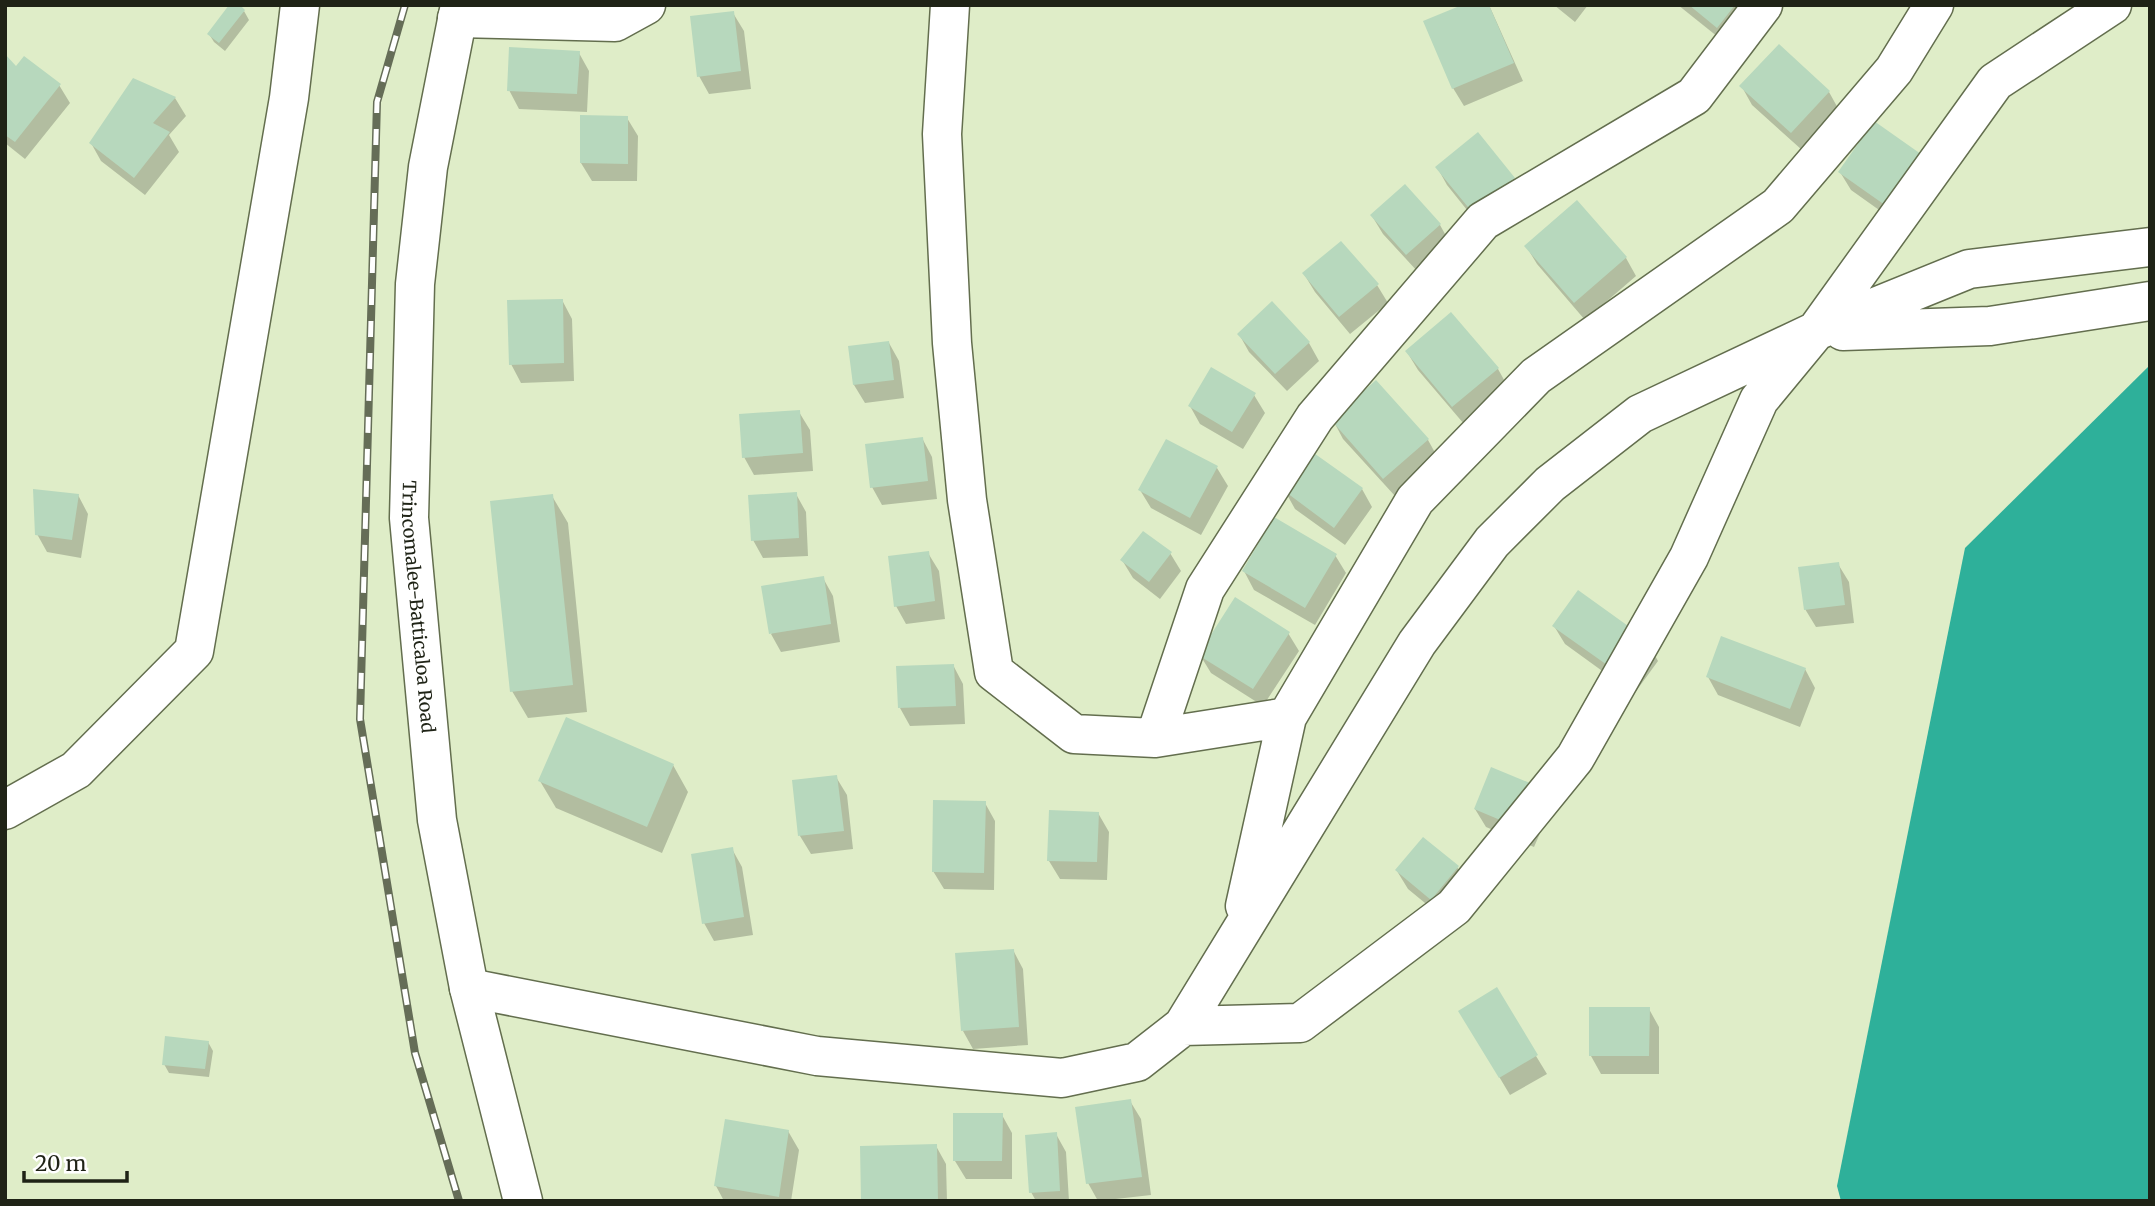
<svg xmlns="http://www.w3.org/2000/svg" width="2155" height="1206" viewBox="0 0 2155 1206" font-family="Merriweather,serif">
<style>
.water{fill:#2eb09a}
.shadow{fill:#0003}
.building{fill:#b7d8bd}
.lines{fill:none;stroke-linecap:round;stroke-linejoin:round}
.minor-casing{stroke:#636e4e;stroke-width:41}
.highway-casing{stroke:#636e4e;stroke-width:41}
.minor{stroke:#fff;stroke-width:38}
.highway{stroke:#fff;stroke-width:38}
.rail-casing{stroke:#656d57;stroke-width:8}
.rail{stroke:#fff;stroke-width:5;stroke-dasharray:16;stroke-linecap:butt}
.labels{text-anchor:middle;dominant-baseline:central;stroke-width:5;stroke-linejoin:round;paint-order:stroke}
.street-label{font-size:18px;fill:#1f2316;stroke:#fff}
</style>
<rect width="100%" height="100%" fill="#dfedc8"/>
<path class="water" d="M2149,366L2150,1201H1841L1837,1186L1965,548Z"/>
<path class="shadow" d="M1489,5L1523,81L1464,106L1453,88Z
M1554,5H1588L1575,22Z
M1678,5H1759L1728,45Z
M244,11L249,20L225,51L214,42L209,34Z
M733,13L744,31L751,89L709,94L699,76Z
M579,53L589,71L587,112L519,109L509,90Z
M5,57L16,69L59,85L70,103L25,159L5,143Z
M134,80L175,98L186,116L169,135L179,152L145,195L101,161L91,143Z
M1742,87L1829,92L1839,110L1802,150L1752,105Z
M627,118L638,136L637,181H592L581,163Z
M1927,161L1903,227L1851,190L1840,172Z
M1437,167L1514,179L1524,197L1483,230L1447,185Z
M1372,216L1440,225L1450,243L1418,272L1383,234Z
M1526,246L1626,258L1636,276L1585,320L1537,264Z
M1304,274L1377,285L1388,303L1350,334L1315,292Z
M562,300L572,319L574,381L521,383L511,364Z
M1239,334L1309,343L1319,361L1287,391L1249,352Z
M889,343L899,361L904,398L865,403L854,385L850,347Z
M1407,352L1498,369L1508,387L1464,424L1418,370Z
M1254,395L1265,413L1243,449L1200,424L1190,406Z
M799,412L810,430L813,471L754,475L744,457Z
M1333,420L1428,440L1438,458L1395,496L1343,439Z
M922,438L932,457L937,499L882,505L872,487Z
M1167,441L1217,468L1228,486L1201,535L1151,508L1140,490Z
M1362,489L1372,507L1345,545L1295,509L1285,491Z
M796,494L806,512L808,556L763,558L753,540Z
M78,495L88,514L81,558L47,552L37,534Z
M552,496L568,523L587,712L528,718L512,691Z
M928,553L939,571L945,619L906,624L896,606Z
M1170,553L1181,571L1160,599L1133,578L1122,560Z
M1335,555L1346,573L1315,625L1254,590L1244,571Z
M1838,564L1849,582L1854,623L1816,627L1805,609Z
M823,578L833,596L840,642L781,652L771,634Z
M1554,626L1648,643L1658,661L1634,694L1565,644Z
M1288,633L1299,651L1263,706L1211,673L1200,655Z
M953,665L963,684L965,724L910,726L900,708Z
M1805,669L1815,688L1800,727L1718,695L1708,677Z
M673,765L688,792L662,853L556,808L540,781Z
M836,777L847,795L853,849L811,854L800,836L794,782Z
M985,803L995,821L994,890L944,889L933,871Z
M1551,808L1534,847L1486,827L1475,809Z
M1098,813L1109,832L1107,880L1060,879L1049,861Z
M732,849L742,867L753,935L714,941L704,923Z
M1457,867L1468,885L1442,917L1408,889L1397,871Z
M1013,950L1023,969L1028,1045L973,1049L963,1031Z
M1649,1009L1659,1027V1074H1601L1591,1056Z
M1460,1011L1536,1056L1547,1074L1510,1095Z
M208,1042L213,1051L209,1077L169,1073L164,1064Z
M1130,1101L1141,1119L1151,1195L1098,1201L1088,1183Z
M1002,1115L1012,1133V1179H966L955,1161Z
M788,1131L799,1150L791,1201H724L716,1186Z
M1056,1134L1066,1152L1069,1201H1036L1031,1192Z
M936,1146L946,1164L947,1201H862Z"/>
<path class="building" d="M229,5H240L245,10L219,43L207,34Z
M1462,5H1489L1514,63L1452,89L1423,21Z
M1689,5H1735L1717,28Z
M734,11L741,71L697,77L690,16Z
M1779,44L1830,91L1791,133L1739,86Z
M509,47L580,51L577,94L507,91Z
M5,54L16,66L24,56L61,84L15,142L5,135Z
M133,78L176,97L153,123L170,132L134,178L89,143Z
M580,115L628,116V164L580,163Z
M1874,121L1928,159L1892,210L1838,172Z
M1478,132L1515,178L1472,212L1435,167Z
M1405,184L1441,224L1406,255L1370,215Z
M1577,200L1627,257L1574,303L1524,246Z
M1341,241L1379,284L1339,317L1302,273Z
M563,299L564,363L509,365L507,300Z
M1272,301L1310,342L1275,374L1237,334Z
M1451,312L1499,368L1452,407L1405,351Z
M889,341L894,380L853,385L848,346Z
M1211,367L1256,393L1232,432L1188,406Z
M1376,380L1429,439L1383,479L1331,420Z
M800,410L803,453L742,458L739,414Z
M923,437L928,481L870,488L865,444Z
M1166,439L1218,466L1190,518L1138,490Z
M1311,451L1363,488L1334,528L1283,490Z
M33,489L79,494L72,540L35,535Z
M797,492L799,538L751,541L748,495Z
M553,494L573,685L510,692L490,501Z
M1274,517L1337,554L1305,608L1242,571Z
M1143,531L1172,552L1149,582L1120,560Z
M929,551L935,601L894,607L888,556Z
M1839,562L1845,605L1804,610L1798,567Z
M824,576L831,624L769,634L761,586Z
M1578,590L1649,641L1624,677L1552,626Z
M1235,597L1290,632L1253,689L1198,655Z
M1721,636L1806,668L1790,709L1706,677Z
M954,664L956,706L898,708L896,666Z
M566,717L674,764L647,827L538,781Z
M1491,767L1542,788L1524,830L1474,809Z
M837,775L844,831L798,836L792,780Z
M933,800L986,801L984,873L932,872Z
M1049,810L1099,812L1097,862L1047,861Z
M1423,837L1459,866L1431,900L1395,870Z
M733,847L744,917L702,924L691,854Z
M1014,949L1019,1027L961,1031L955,953Z
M1497,987L1538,1055L1499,1078L1458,1011Z
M1589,1007H1650L1649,1056H1589Z
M165,1036L209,1041L205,1069L162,1065Z
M1131,1099L1142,1177L1086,1184L1075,1107Z
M953,1113H1003L1002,1161H953Z
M725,1119L789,1130L779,1197L714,1186Z
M1057,1132L1060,1191L1029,1193L1025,1135Z
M937,1144L938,1201H861L860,1146Z"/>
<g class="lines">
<defs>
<path id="minor" d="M950,5L942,134L952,343L967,500L994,672L1074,734L1155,738L1287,717
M457,18L615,22L646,5
M1843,331L1990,326L2150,301
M1155,738L1205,589L1315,417L1483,221L1694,96L1763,5
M5,810L76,770L194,651L289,98L300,5
M1245,906L1287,717L1415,500L1536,376L1778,206L1894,70L1934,5
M469,988L817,1056L1062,1078L1137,1062L1183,1026L1417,643L1492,542L1550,484L1640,414L1816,331L1969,269L2150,247
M1183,1026L1300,1023L1454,907L1575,758L1689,557L1759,400L1816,331L1995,82L2112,5"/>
<g id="highway">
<path id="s1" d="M460,5L428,167L415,284L409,518L437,820L469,988L523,1201"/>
</g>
</defs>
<use href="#minor" class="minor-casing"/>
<use href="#highway" class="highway-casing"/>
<use href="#minor" class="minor"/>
<use href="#highway" class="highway"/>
<defs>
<path id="rail" d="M405,5L377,102L360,719L415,1053L459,1201"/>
</defs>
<use href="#rail" class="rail-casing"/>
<use href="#rail" class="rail"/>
</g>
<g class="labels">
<g class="street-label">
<text stroke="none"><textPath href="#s1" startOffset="606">Trincomalee-Batticaloa Road</textPath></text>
</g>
</g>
<rect width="2155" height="1206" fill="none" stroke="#1f2316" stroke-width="14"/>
<path d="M24 1171v10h103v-10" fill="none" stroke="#1f2316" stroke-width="3.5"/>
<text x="35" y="1171" font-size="21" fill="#1f2316" stroke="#ffffff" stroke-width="5" paint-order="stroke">20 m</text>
</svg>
